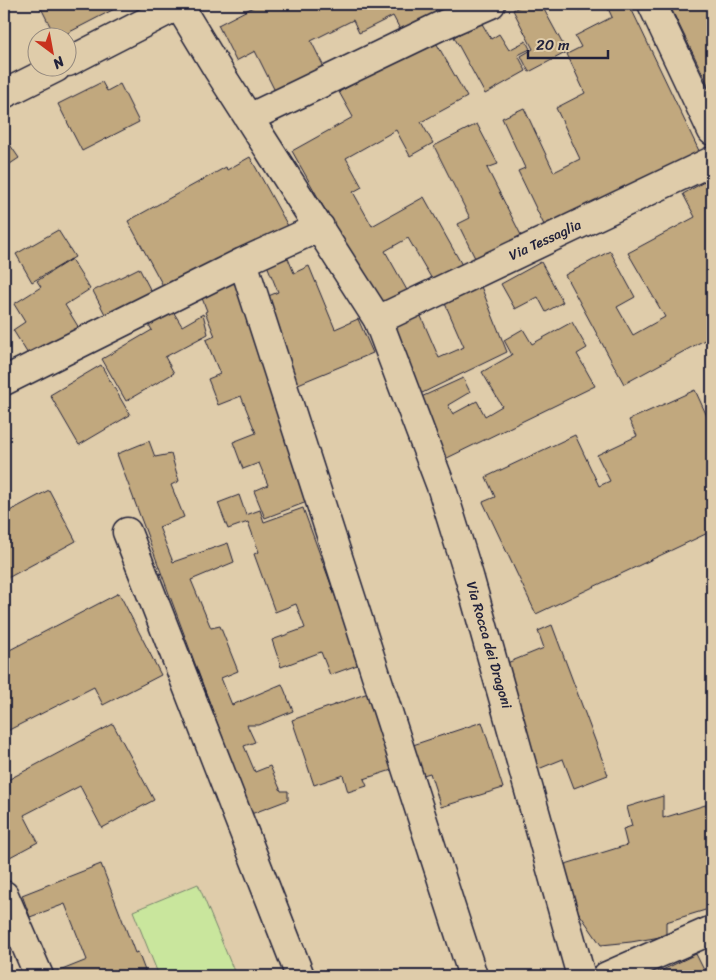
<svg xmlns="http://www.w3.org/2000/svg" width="716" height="980" viewBox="0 0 716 980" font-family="Sriracha,sans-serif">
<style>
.green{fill:#c9e69d;stroke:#76846c}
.building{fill:#c1a87e;stroke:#22223b}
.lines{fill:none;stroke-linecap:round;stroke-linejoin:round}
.street-casing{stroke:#22223b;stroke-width:31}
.secondary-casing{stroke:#22223b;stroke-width:31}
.street{stroke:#dfccaa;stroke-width:28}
.secondary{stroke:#dfccaa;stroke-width:28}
.labels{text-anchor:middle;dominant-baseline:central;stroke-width:4;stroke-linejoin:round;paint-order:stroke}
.street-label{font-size:14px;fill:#22223b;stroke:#dfccaa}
</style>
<rect width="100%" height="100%" fill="#dfccaa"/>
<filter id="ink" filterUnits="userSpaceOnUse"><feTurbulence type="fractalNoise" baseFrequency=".02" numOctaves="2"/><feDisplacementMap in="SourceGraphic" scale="10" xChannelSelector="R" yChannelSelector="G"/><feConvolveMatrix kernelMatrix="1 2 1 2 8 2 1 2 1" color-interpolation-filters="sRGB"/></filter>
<g filter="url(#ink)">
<path class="green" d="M198,884L236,976H159L133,911Z"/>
<path class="building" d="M39,4H124L58,38H56Z
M259,4H432L437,13L401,31L393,16L359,33L353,20L311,41L324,67L275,91L255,51L236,61L218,25Z
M525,4H541L567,52L529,72L521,56L533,49L513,10Z
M606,4H629L701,155L546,229L518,171L525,168L502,118L524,108L554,172L580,159L556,108L585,93L567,54L581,47L575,36L612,17Z
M669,4H712V93Z
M481,22L491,39L499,34L509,50L526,41L530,49L518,55L526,71L485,94L454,37Z
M434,39L467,97L421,122L433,143L410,156L396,130L346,158L362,187L353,192L372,226L424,197L462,265L433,281L408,238L385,251L408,292L380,308L292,151L353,117L339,92Z
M102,82L107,91L120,84L139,122L82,151L58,104Z
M477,124L498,164L487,168L523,239L477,262L458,224L470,218L434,146Z
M4,136L19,158L4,168Z
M250,157L288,226L167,293L128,221L226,167L227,170Z
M711,178L712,340L710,337L624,384L565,275L610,251L635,297L617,307L633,335L665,317L628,253L695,217L683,194Z
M58,230L75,257L32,282L16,254Z
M287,256L294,273L309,266L335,329L358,319L373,353L291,387L276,349L286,345L266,297L278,292L267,265Z
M71,259L90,289L65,305L79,328L31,359L13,330L25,322L14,304L41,287L37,281Z
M541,262L563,302L546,312L538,297L515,309L501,284Z
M139,268L152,293L106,316L93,291Z
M243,279L312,500L265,518L254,491L268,485L259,463L243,469L233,442L256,433L241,396L218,405L208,379L220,374L206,340L215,336L205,312L207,311L200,293Z
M480,284L507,352L418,395L389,327L420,314L439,358L464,347L443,299Z
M171,308L182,326L203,314L208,334L165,357L174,373L126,401L102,359L152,330L147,322Z
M572,322L587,348L577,354L595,386L443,460L419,398L463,378L470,392L448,405L453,414L477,401L485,416L502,406L482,372L512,355L504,340L523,329L532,344Z
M101,365L130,415L79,445L50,395Z
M695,390L712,427V531L536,614L483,502L495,497L486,477L575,435L599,486L610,481L597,455L637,436L629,420Z
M149,441L155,457L171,454L179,481L171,485L184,517L159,527L173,562L228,543L234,562L191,580L211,628L220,626L238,671L221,678L232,705L282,684L293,711L259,725H247L255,742L244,746L255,772L270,766L281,791H288V800L251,814L117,454Z
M49,490L76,541L4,580V514Z
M239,495L246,515L260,510L264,522L303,508L360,664L330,675L321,652L281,667L272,640L305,628L296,604L275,612L254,554L259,552L248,522L228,529L218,503Z
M119,593L161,675L103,705L94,687L7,731L4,725V653Z
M552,625L608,775L574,788L563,759L536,770L507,663L544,648L538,631Z
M371,692L401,767L364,779L367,786L348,792L343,775L314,785L292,720Z
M482,722L503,788L441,807L430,773L423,775L413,745Z
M113,724L154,800L102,828L80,786L24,815L38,842L8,858L4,850V782Z
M663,796V818L712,803V908L666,922V936L631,942L601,945L570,900L559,866L627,845L623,829L632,826L627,807Z
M101,864L135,953L138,952L147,976H53L52,974L87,960L65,904L30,917L22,895Z
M696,954L707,976H650Z"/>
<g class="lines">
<defs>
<path id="street" d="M178,4L218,70L378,320
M652,4L712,131
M68,62L179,5
M4,94L56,68
M249,118L438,27L491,4
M243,262L473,976
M4,381L243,262L320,227
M127,532L300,976
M4,895L39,976"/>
<path id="secondary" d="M581,976L469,576L442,489L378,320L712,161
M607,976L712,930"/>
</defs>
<use href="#street" class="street-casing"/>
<use href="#secondary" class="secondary-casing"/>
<use href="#street" class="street"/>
<use href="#secondary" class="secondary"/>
</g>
</g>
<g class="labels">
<g class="street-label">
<text transform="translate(545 240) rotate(-25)">Via Tessaglia</text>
<text transform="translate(489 645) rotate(74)">Via Rocca dei Dragoni</text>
</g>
</g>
<rect width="716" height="980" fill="none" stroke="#dfccaa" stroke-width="20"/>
<rect x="10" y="10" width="696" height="960" fill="none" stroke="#22223b" stroke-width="2" filter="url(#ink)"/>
<g transform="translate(52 52) rotate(148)"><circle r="24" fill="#dfccaa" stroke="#93887e"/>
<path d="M0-4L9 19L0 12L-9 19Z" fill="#c8321e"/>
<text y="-8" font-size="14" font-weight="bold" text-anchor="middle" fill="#22223b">N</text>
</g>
<path d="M528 50v8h80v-8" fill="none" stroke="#22223b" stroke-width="2.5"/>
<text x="536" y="50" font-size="15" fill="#22223b" stroke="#dfccaa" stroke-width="4" paint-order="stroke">20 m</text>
</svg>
